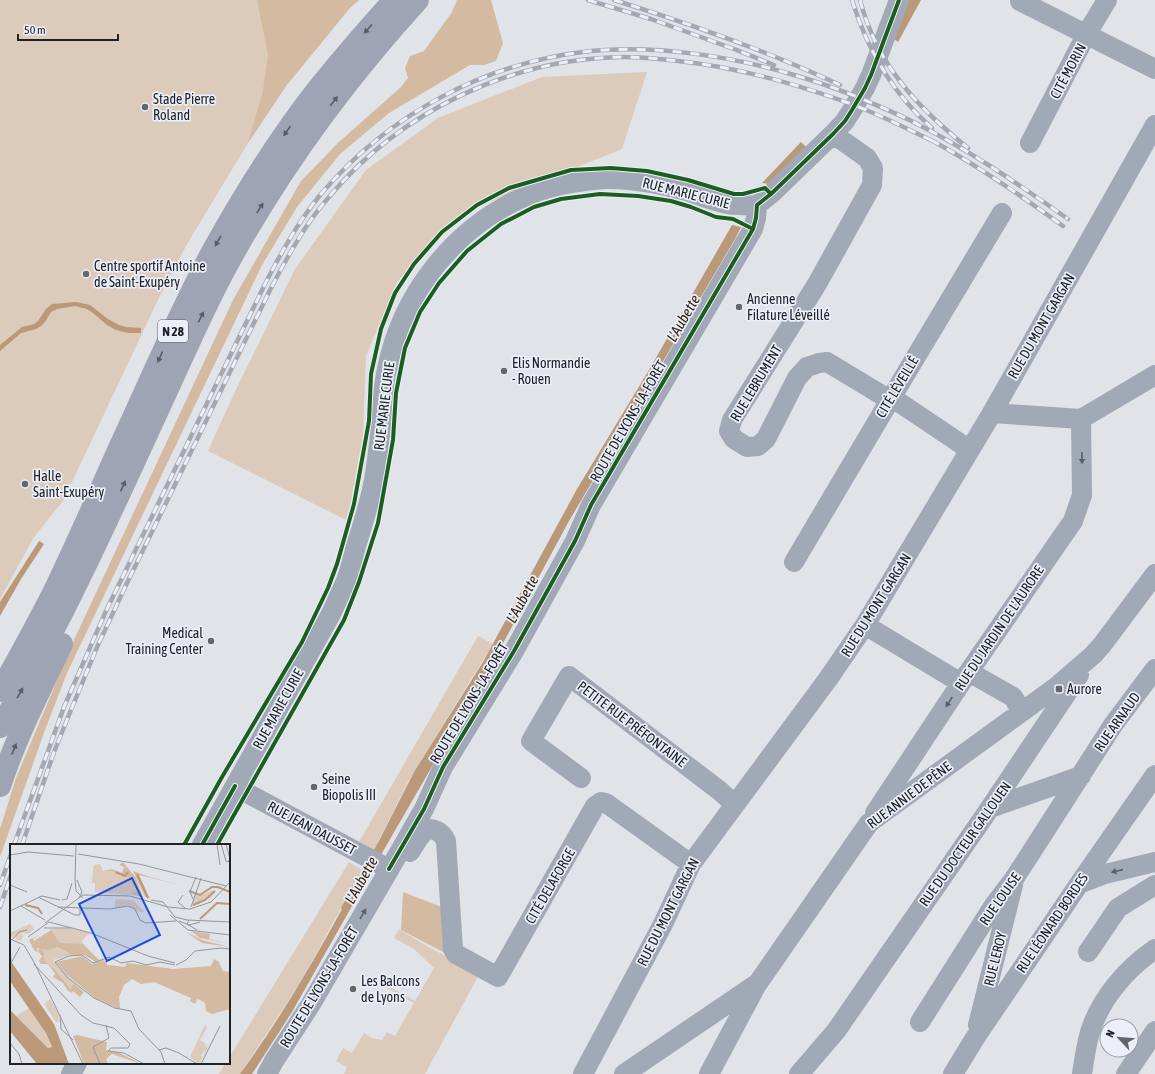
<svg xmlns="http://www.w3.org/2000/svg" width="1155" height="1074" viewBox="0 0 1155 1074" font-family="'Asap Condensed',sans-serif">
<style>
.green{fill:#dccabb}
.forest{fill:#d4baa1}
.water{fill:#ba9878}
.lines{fill:none;stroke-linecap:round;stroke-linejoin:round}
.minor{stroke:#a1a8b6;stroke-width:20}
.highway{stroke:#9ea4b3;stroke-width:22}
.rail-casing{stroke:#a4a8b1;stroke-width:4.5}
.rail{stroke:#eaeffa;stroke-width:3;stroke-dasharray:9;stroke-linecap:butt}
.cycleway-casing{stroke:#eaeffa;stroke-width:6}
.cycleway{stroke:#1b5e20;stroke-width:4}
.oneway{fill:#595c65}
.oneway2{fill:#5a5e67}
.poi-dot{fill:#63666a;stroke:#eaeffa;stroke-width:1.5}
.labels{text-anchor:middle;dominant-baseline:central;stroke-width:3.5;stroke-linejoin:round;paint-order:stroke}
.shield{fill:#eaeffa;stroke:#5d6066;stroke-width:1}
.shield-label{font-size:13px;font-weight:bold;fill:#202226}
.street-label{font-size:14px;fill:#202226;stroke:#eaeffa}
.poi-label{font-size:14px;fill:#202226;stroke:#eaeffa;text-anchor:start}
.water-label{font-size:15px;font-style:italic;fill:#3b260f;stroke:#eaeffa}
.inset-river{fill:none;stroke:#ba9878;stroke-width:2}
.inset-road{fill:none;stroke:#93969a;stroke-width:1}
.view{fill:#1d4ed8;fill-opacity:0.15;stroke:#1d4ed8;stroke-width:2}
.inset-edge{fill:none;stroke:#202226;stroke-width:2}
</style>
<rect width="100%" height="100%" fill="#e0e3e8"/>
<path class="green" d="M0,0H306L349,9L286,86L248,143L187,244L156,304L63,501L34,537L0,599Z
M647,72L622,149L460,214L397,282L366,356L363,434L351,501L346,520L208,451L232,398L295,269L366,170L438,118L542,77Z
M478,636L493,644L410,778L374,850L359,842Z
M349,862L362,870L300,983L240,1074H219L226,1063H229V1058Z
M399,929L430,948L480,973L425,1074H344L347,1067L336,1061L343,1048L352,1053L364,1033L372,1038L382,1040L387,1032L395,1036L414,1003L380,984L381,982L415,1001L434,968L414,949L394,938Z"/>
<path class="forest" d="M257,0H359L349,9L286,86L248,143L263,91L268,55Z
M457,0H491L503,43L496,61L484,65H470L389,113L340,154L297,207L262,265L67,673L45,730L0,857V829L16,778L74,640L233,300L301,181L339,142L401,87L408,78L405,68L410,56L424,51L452,12Z
M403,892L447,909L449,955L401,930Z"/>
<path class="water" d="M909,0H921L898,42L894,39Z
M801,142L809,150L770,184L762,183Z
M732,225L741,227L735,239L569,521L487,673H486L378,860L292,1012L252,1074H240C278,1022 311,966 342,909L341,908L380,839L414,772L483,662L577,489L649,370Z
M76,302L90,305L108,319L119,325L126,327L141,328V333H128L116,330L107,325L93,313L87,309L75,306L57,309L51,312L45,322L41,326L36,329L21,333L0,351V345L22,327L34,324L38,321L46,309L52,304Z
M39,541L44,544L21,579L0,616V602Z"/>
<g class="lines">
<path class="minor" d="M1020,1L1155,69
M833,134L867,158L873,168L872,185L817,284L732,420L729,431L734,439L747,447L758,446L766,439L797,378L807,367L819,363L827,362L890,400L900,403L970,450
M1030,143L1086,35L1107,0
M757,205L771,194L833,134L845,121L852,110L865,88L871,75L899,0
M992,413L1081,419L1155,375
M794,562L890,400L1002,213
M865,625L961,683
M969,672L1013,697L1022,712
M581,778L531,741L569,676L720,791L734,804
M235,786L247,793L389,869
M990,808L1081,776
M875,813L961,683L1073,521L1082,495L1081,419
M202,845L331,614C336,603 341,592 346,581C350,570 353,558 356,546C363,524 370,502 374,480C377,462 379,444 381,426C382,407 383,387 387,369C402,294 454,228 524,197C548,186 578,181 605,179C632,178 660,184 687,191C700,196 714,202 728,204C737,206 747,205 757,205
M410,852C414,846 418,838 423,833C432,825 442,832 446,841L453,949L456,954L498,977L595,806L601,802L606,803L691,864
M1079,884L1105,874L1155,862
M1088,952L1118,908L1155,885
M920,1022L994,905L1014,879L1113,725L1155,669
M978,1025L1013,885
M71,1074L77,1063
M267,1074L274,1061L311,1004L400,851L424,809L443,767L514,651L575,541L591,505L753,229L756,218L757,205
M583,1074L663,924L691,864L828,679L865,625L992,413L1155,125
M624,1074L758,983L869,823L1056,687L1093,655L1102,645L1155,574
M709,1074L756,986
M799,1074L836,1031L990,808L1079,675
M953,1074L975,1038L1079,884L1155,775
M1082,1074C1084,1060 1086,1046 1090,1032C1101,998 1126,969 1155,949
M1126,1074L1155,1031"/>
<path class="highway" d="M0,691C18,659 35,628 52,595C80,538 105,478 132,420C158,363 183,305 213,250C243,196 276,143 313,95C339,62 366,31 394,0
M0,727C20,694 38,660 55,627C97,546 133,464 171,382C190,341 208,299 230,260C282,166 346,79 418,0
M0,786C16,737 40,691 62,644"/>
<defs>
<path id="rail" d="M588,0L651,19L734,49L774,65
M614,0C691,24 767,51 840,85
M852,0C867,49 893,94 932,128
M860,0C877,65 917,107 968,148
M913,122C968,149 1018,184 1068,219
M931,140C977,165 1020,195 1063,226
M14,845L64,707L106,611L265,284C281,253 298,222 321,194C389,114 486,62 591,51C657,45 731,56 794,75C837,87 878,105 918,124
M22,845L54,752L71,710L98,645L127,583L271,288C288,256 305,224 329,197C401,111 512,58 624,57C642,57 660,59 678,61C735,67 790,82 843,101C875,112 905,128 935,142
M0,885L11,854
M0,907L11,875"/>
</defs>
<use href="#rail" class="rail-casing"/>
<use href="#rail" class="rail"/>
<defs>
<path id="cycleway" d="M184,845L222,777L302,642L328,588L337,564L354,504L369,421L371,374L381,329L395,293L414,264L442,232L477,205L509,188L571,170L611,168L647,171L688,180L734,194H743L765,188L771,194
M202,845L235,786
M217,845L344,620L359,582L378,523L393,440L396,393L405,348L420,312L439,283L467,251L501,224L534,207L561,199L600,194L638,196L671,201L691,207L716,217L733,219L753,229
M389,869L424,809L443,767L514,651L575,541L591,505L753,229L756,218L757,205L771,194L833,134L845,121L852,110L865,88L871,75L899,0"/>
</defs>
<use href="#cycleway" class="cycleway-casing"/>
<use href="#cycleway" class="cycleway"/>
</g>
<defs><path id="oneway-solid" d="M-6-.8H1V-3.2L6.5 0L1 3.2V.8H-6Z"/></defs>
<g class="oneway">
<use href="#oneway-solid" transform="translate(368 29) rotate(132)"/>
<use href="#oneway-solid" transform="translate(334 101) rotate(-52)"/>
<use href="#oneway-solid" transform="translate(287 131) rotate(125)"/>
<use href="#oneway-solid" transform="translate(260 208) rotate(-58)"/>
<use href="#oneway-solid" transform="translate(218 241) rotate(120)"/>
<use href="#oneway-solid" transform="translate(201 317) rotate(-64)"/>
<use href="#oneway-solid" transform="translate(160 357) rotate(115)"/>
<use href="#oneway-solid" transform="translate(123 486) rotate(-66)"/>
<use href="#oneway-solid" transform="translate(20 693) rotate(-61)"/>
<use href="#oneway-solid" transform="translate(14 749) rotate(-67)"/>
</g>
<g class="oneway2">
<use href="#oneway-solid" transform="translate(1082 458) rotate(89)"/>
<use href="#oneway-solid" transform="translate(949 702) rotate(123)"/>
<use href="#oneway-solid" transform="translate(1117 871) rotate(167)"/>
<use href="#oneway-solid" transform="translate(363 914) rotate(-60)"/>
</g>
<g class="poi-dot">
<circle cx="145" cy="107" r="4"/>
<circle cx="86" cy="274" r="4"/>
<circle cx="739" cy="307" r="4"/>
<circle cx="504" cy="371" r="4"/>
<circle cx="25" cy="484" r="4"/>
<circle cx="211" cy="641" r="4"/>
<rect x="1055" y="685" width="8" height="8" rx="2"/>
<circle cx="314" cy="787" r="4"/>
<circle cx="353" cy="989" r="4"/>
</g>
<g class="labels">
<rect class="shield" x="158" y="320" width="30" height="22" rx="3"/>
<g class="shield-label">
<text x="173" y="331">N 28</text>
</g>
<g class="street-label">
<text transform="translate(1068 71) rotate(-62)">CITÉ MORIN</text>
<text transform="translate(686 193) rotate(14)">RUE MARIE CURIE</text>
<text transform="translate(1041 326) rotate(-60)">RUE DU MONT GARGAN</text>
<text transform="translate(756 383) rotate(-59)">RUE LEBRUMENT</text>
<text transform="translate(897 387) rotate(-59)">CITÉ LÉVEILLÉ</text>
<text transform="translate(384 406) rotate(-83)">RUE MARIE CURIE</text>
<text transform="translate(628 421) rotate(-60)">ROUTE DE LYONS-LA-FORÊT</text>
<text transform="translate(876 605) rotate(-58)">RUE DU MONT GARGAN</text>
<text transform="translate(999 628) rotate(-56)">RUE DU JARDIN DE L'AURORE</text>
<text transform="translate(469 703) rotate(-59)">ROUTE DE LYONS-LA-FORÊT</text>
<text transform="translate(278 709) rotate(-61)">RUE MARIE CURIE</text>
<text transform="translate(1117 722) rotate(-55)">RUE ARNAUD</text>
<text transform="translate(632 724) rotate(37)">PETITE RUE PRÉFONTAINE</text>
<text transform="translate(909 795) rotate(-37)">RUE ANNIE DE PÈNE</text>
<text transform="translate(312 828) rotate(28)">RUE JEAN DAUSSET</text>
<text transform="translate(965 844) rotate(-55)">RUE DU DOCTEUR GALLOUEN</text>
<text transform="translate(550 886) rotate(-60)">CITÉ DELAFORGE</text>
<text transform="translate(1000 899) rotate(-55)">RUE LOUISE</text>
<text transform="translate(668 912) rotate(-63)">RUE DU MONT GARGAN</text>
<text transform="translate(1052 923) rotate(-56)">RUE LÉONARD BORDES</text>
<text transform="translate(995 959) rotate(-76)">RUE LEROY</text>
<text transform="translate(319 987) rotate(-59)">ROUTE DE LYONS-LA-FORÊT</text>
</g>
<g class="poi-label">
<text x="153" y="99">Stade Pierre<tspan x="153" dy="16">Roland</tspan></text>
<text x="94" y="266">Centre sportif Antoine<tspan x="94" dy="16">de Saint-Exupéry</tspan></text>
<text x="747" y="299">Ancienne<tspan x="747" dy="16">Filature Léveillé</tspan></text>
<text x="512" y="363">Elis Normandie<tspan x="512" dy="16">- Rouen</tspan></text>
<text x="33" y="476">Halle<tspan x="33" dy="16">Saint-Exupéry</tspan></text>
<text x="203" y="633" text-anchor="end">Medical<tspan x="203" dy="16">Training Center</tspan></text>
<text x="1067" y="689">Aurore</text>
<text x="322" y="779">Seine<tspan x="322" dy="16">Biopolis III</tspan></text>
<text x="361" y="981">Les Balcons<tspan x="361" dy="16">de Lyons</tspan></text>
</g>
<g class="water-label">
<text transform="translate(683 318) rotate(-60)">L'Aubette</text>
<text transform="translate(522 599) rotate(-62)">L'Aubette</text>
<text transform="translate(361 880) rotate(-61)">L'Aubette</text>
</g>
</g>
<g transform="translate(10 844)">
<rect width="220" height="220" fill="#e0e3e8"/>
<path d="M90,20L93,27H106L123,34L130,52L85,48V39H82L83,26L84,21ZM203,46L202,53L182,63L185,50L190,52ZM105,55L123,56L134,68H130L118,61L105,64ZM20,80L24,85L19,90L13,89L9,91H13L11,97L6,96L5,91L0,94V89ZM40,85H62L80,89L72,96L75,107L54,103L45,96ZM29,103H46L62,111L43,116L63,139L61,147L34,116L33,107L27,108ZM40,155L48,169L49,178H46L34,160ZM19,164L36,189L41,203L38,204L6,172ZM195,181L197,184L190,196L199,202L193,200L198,204L194,212L195,206L191,212L193,213L188,220L180,213Z" fill="#dccabb"/>
<path d="M113,18L126,34L133,53L121,50L129,46L123,34L105,30L103,27H93L102,25L112,29L114,23L109,21ZM123,27L140,33L170,41L129,31L140,55L135,53ZM41,86L50,99L73,100L89,116L86,118L74,111H62L47,103L39,106L31,105L34,107V116L46,127L61,146L63,139L74,148L70,153L63,147L62,149L58,147L53,139L43,133L45,130L39,120H31L29,117L32,112L28,108L30,104H27V108L24,106L19,96L31,90L23,95L24,97ZM181,87L200,90L199,95L220,100L190,94ZM176,88L192,96L220,103L192,99ZM72,112L82,120L92,116L97,117V121L108,122L115,123L117,119L163,125L201,122L204,115L209,118L213,127L220,128V165L202,170L196,167L195,159L190,156L187,155L185,160L180,157L181,154L144,138L131,140L122,135L114,141L109,153L110,164H107L85,154L57,131L46,118ZM67,191L97,198L96,206L110,209L131,220L102,210L96,215L98,220H74L63,192Z" fill="#d4baa1"/>
<path d="M0,116L44,180L59,220H27L0,187V166L38,204L42,203L36,189L0,137Z" fill="#ba9878"/>
<path class="inset-river" d="M106,28L115,32L118,28M127,30L138,54M179,47L190,51L202,43H208L220,48M15,61L28,64L32,70M183,61L195,56L205,47M190,75L207,59L220,60M4,143L6,134L4,124"/>
<path class="inset-road" d="M207,0L210,21M211,0L216,17L218,18L220,15M216,0L220,15M68,10L129,20L216,42M0,11L18,8L64,12M65,35L66,0M65,35L66,47L73,54M67,36L72,48L69,54M0,41L17,48M173,51L168,58L175,64M28,53L65,71H70V63M183,55L180,48L186,33M52,56L57,55L62,39M141,56L153,58L165,73L177,76M11,62L35,76M48,63L100,65L118,62L125,65L130,76L136,79L166,77M181,63L191,34M0,67L32,52L50,56M160,71L178,86L220,91M177,76L220,78M179,76L177,80L187,86M169,77L179,81L190,78M39,78L81,89L138,112L165,119M35,79L73,51L120,52L158,63L180,65L201,58L220,38M34,84H61M18,93L39,78M0,95L14,101L25,120L73,220M2,96L9,88L17,86M0,99L1,117M24,120L71,171L83,179L104,184L120,200L118,204H101L98,207L114,209L134,220M0,121L10,103M166,121L176,116L185,107L211,104L220,105M50,171L51,185L63,196M0,199L9,210L12,220M149,206L156,204L169,209L187,220M90,220L83,203L99,194L96,181M155,220L151,208L129,185L121,167L105,164L84,154L58,134L45,118L59,112L72,111L83,119L99,113L111,119L123,117L136,121L150,118L165,121M191,220L210,182"/>
<path class="view" d="M122,34L150,91L97,117L69,60Z"/>
<rect width="220" height="220" class="inset-edge"/>
</g>
<g transform="translate(1119 1038) rotate(296)"><circle r="19" fill="#eaeffa" stroke="#999da5"/>
<path d="M0-3L7 15L0 10L-7 15Z" fill="#63666a"/>
<text y="-6" font-size="11" font-weight="bold" text-anchor="middle" fill="#202226">N</text>
</g>
<path d="M18 34v6h100v-6" fill="none" stroke="#202226" stroke-width="2"/>
<text x="24" y="34" font-size="12" fill="#202226" stroke="#eaeffa" stroke-width="3" paint-order="stroke">50 m</text>
</svg>
